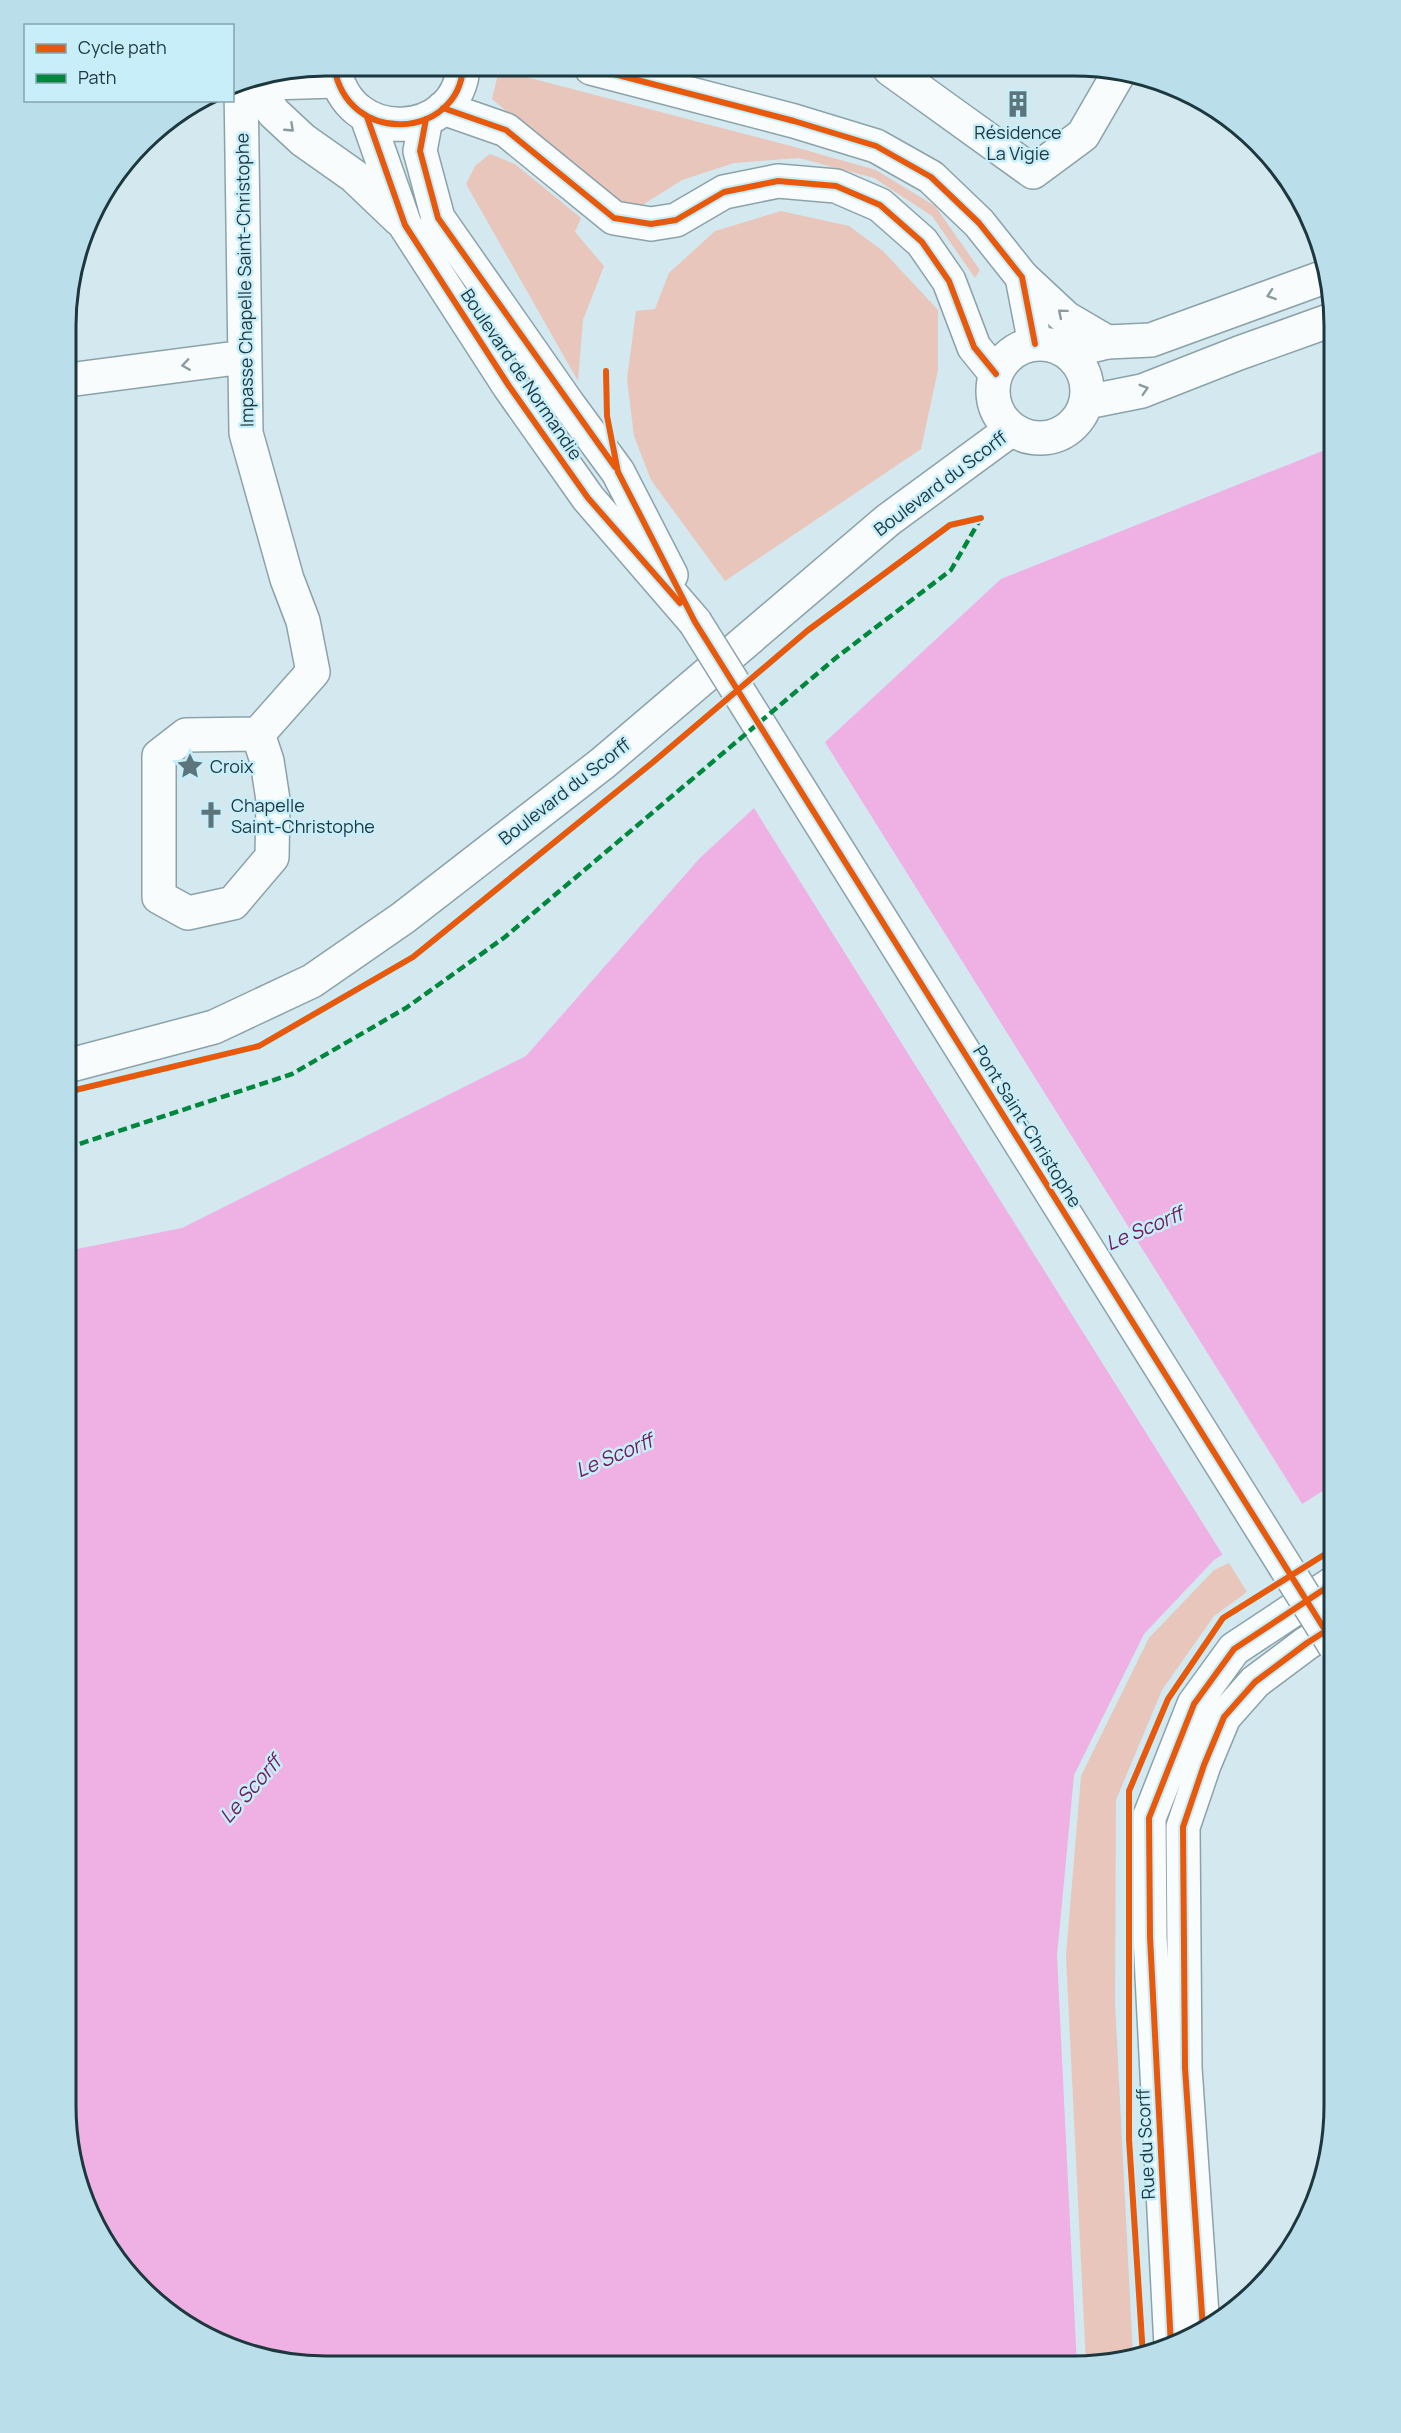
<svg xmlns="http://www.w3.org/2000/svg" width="1401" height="2433" viewBox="0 0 1401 2433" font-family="Manrope,sans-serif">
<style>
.green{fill:#e9c6bb}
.water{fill:#efb0e4}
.pier{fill:#d3e8ef}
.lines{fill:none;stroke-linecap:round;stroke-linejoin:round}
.minor-casing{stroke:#8ca2a9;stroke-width:36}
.major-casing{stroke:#8ca2a9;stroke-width:36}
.minor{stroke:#f8fcfd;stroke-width:33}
.major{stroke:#f8fcfd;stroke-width:33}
.major-bridge-casing{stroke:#8ca2a9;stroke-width:36;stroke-linecap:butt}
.major-bridge{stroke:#f8fcfd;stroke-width:33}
.quiet{stroke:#00873e;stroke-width:4.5;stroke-dasharray:9 4.5;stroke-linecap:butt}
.cycleway-casing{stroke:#c8eefa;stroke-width:10}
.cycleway{stroke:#e8590c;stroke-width:6}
.oneway{stroke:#8a9a9e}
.labels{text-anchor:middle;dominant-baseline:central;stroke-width:5;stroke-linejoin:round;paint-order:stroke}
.poi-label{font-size:18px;fill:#1c373e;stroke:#c8eefa;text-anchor:start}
.street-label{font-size:18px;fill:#1c373e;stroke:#c8eefa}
.water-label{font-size:20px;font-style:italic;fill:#721c5f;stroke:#c8eefa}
.rim{fill:none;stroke:#1c373e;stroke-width:3}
</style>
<rect width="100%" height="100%" fill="#d3e8ef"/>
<path class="green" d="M499,70L791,146L876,170L935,206L980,270L975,278L932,216L874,178L799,158L734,163L682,180L636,209L615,204L492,99Z
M490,154L515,164L581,218L575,232L604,266L583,320L578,381L466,184L475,166Z
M781,211L849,226L883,251L938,310V370L921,449L725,581L651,480L634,436L627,379L636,311L655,309L669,273L715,231Z
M1229,1563L1247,1592L1214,1616L1162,1690L1116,1800L1115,2002L1133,2357L1086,2365L1066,1956L1081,1776L1149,1638L1214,1570Z"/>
<path class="water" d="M1335,446V1490L1321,1492L1214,1560L1144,1634L1074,1775L1057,1956L1077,2367L292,2365L211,2340L155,2303L110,2252L80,2191L66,2107L67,1251L182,1228L526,1056L700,858L1001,579Z"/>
<path class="pier" d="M823,739L1304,1507L1224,1557L752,805Z"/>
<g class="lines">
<defs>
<path id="minor" d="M890,69L1033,172L1083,135L1120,71
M237,84L336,81
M241,84L246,433L287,579L303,621L313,672L258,734
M1022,277L1066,318L1107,342
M68,380L244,357
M258,734L267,761L273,800L272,857L233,903L188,913L159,897V756L186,735Z
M1203,2329L1185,2068L1183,1827L1204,1765L1224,1717L1255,1682L1307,1643L1335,1626
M1171,2347L1150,1937L1149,1818L1194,1704L1234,1649L1335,1582"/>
<path id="major" d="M334,66C347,148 459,139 463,67
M591,68L794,121L876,146L931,177L979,223L1022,277L1035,344
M252,83L274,113L303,140L354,176L399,219
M443,108L506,130L614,218L651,224L676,220L724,192L778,181L836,186L880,205L922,242L949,281L974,347L996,374
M367,117L405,225L509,386L588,498L695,622
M426,119L420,151L438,218L568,404L618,472L671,575
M993 391a47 47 0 1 1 94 0a47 47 0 1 1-94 0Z
M1067,352L1107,342L1151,340L1327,276
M1087,402L1142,391L1239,353L1334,319
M67,1066L214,1027L312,981L403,918L603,763L888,520L1012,429"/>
</defs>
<use href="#minor" class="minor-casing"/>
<use href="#major" class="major-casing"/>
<use href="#minor" class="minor"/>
<use href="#major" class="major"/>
<defs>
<path id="major-bridge" d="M695,622L1335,1646"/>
</defs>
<use href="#major-bridge" class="major-bridge-casing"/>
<use href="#major-bridge" class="major-bridge"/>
<path class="quiet" d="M67,1148L292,1074L406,1008L505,937L837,657L951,570L981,518"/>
<defs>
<path id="cycleway" d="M334,66C347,148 459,139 463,67
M591,68L794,121L876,146L931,177L979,223L1022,277L1035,344
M443,108L506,130L614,218L651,224L676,220L724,192L778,181L836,186L880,205L922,242L949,281L974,347L996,374
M367,117L405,225L509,386L588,498L680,603
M426,119L420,151L438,218L615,467
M606,371L607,416L618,472L695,622L1335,1646
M67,1092L259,1046L413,957L652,763L807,631L950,525L981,518
M1203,2329L1185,2068L1183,1827L1204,1765L1224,1717L1255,1682L1307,1643L1332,1627
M1171,2347L1150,1937L1149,1818L1194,1704L1234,1649L1335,1582
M1143,2356L1129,2139V1791L1168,1699L1223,1618L1335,1548"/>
</defs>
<use href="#cycleway" class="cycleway-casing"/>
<use href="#cycleway" class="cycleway"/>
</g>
<defs><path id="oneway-chevron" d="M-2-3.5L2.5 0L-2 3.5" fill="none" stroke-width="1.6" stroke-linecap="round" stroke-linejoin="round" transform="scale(1.5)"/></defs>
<g class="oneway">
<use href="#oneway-chevron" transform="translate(290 128) rotate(43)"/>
<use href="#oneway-chevron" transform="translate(1271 295) rotate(161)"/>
<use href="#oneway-chevron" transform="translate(1062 313) rotate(-140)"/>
<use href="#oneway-chevron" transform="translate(186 365) rotate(172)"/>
<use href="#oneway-chevron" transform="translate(1144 389) rotate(-17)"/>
</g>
<defs>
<symbol id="building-bare" viewBox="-9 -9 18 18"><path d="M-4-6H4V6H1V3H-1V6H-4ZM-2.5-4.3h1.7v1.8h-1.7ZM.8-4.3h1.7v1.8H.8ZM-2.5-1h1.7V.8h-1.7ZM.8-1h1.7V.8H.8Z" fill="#5c757c" stroke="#c8eefa" stroke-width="2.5" paint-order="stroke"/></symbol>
<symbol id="sight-bare" viewBox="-9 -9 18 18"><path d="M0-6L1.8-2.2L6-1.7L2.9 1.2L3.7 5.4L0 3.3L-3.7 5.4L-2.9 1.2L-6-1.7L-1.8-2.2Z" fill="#5c757c" stroke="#c8eefa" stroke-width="2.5" paint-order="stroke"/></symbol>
<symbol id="church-bare" viewBox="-9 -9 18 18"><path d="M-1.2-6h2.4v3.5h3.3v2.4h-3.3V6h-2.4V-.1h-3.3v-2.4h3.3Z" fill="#5c757c" stroke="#c8eefa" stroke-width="2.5" paint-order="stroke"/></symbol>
</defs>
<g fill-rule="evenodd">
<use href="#building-bare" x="999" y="85" width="38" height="38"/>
<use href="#sight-bare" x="171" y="747" width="38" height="38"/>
<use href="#church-bare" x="192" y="796" width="38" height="38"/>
</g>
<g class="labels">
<g class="poi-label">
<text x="1018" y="132" text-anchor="middle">Résidence<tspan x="1018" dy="21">La Vigie</tspan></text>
<text x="210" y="766">Croix</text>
<text x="231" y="805">Chapelle<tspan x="231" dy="21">Saint-Christophe</tspan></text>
</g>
<g class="street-label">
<text transform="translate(244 280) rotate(-91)">Impasse Chapelle Saint-Christophe</text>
<text transform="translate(522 374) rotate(56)">Boulevard de Normandie</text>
<text transform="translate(940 483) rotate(-37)">Boulevard du Scorff</text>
<text transform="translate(564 791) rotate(-38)">Boulevard du Scorff</text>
<text transform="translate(1028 1126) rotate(58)">Pont Saint-Christophe</text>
<text transform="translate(1145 2144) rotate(-93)">Rue du Scorff</text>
</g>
<g class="water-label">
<text transform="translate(1144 1228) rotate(-23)">Le Scorff</text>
<text transform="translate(614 1455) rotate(-23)">Le Scorff</text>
<text transform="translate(250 1789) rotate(-49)">Le Scorff</text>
</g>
</g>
<path d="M0 0H1401V2433H0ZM326 76H1074A250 250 0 0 1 1324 326V2106A250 250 0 0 1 1074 2356H326A250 250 0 0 1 76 2106V326A250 250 0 0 1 326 76Z" fill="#badfeb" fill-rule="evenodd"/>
<path class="rim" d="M326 76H1074A250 250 0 0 1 1324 326V2106A250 250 0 0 1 1074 2356H326A250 250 0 0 1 76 2106V326A250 250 0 0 1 326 76Z"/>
<rect x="24" y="24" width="210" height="78" fill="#c8eefa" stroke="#83a5af" stroke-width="1.5"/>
<rect x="36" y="44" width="30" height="9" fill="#e8590c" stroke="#83a5af" stroke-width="1.5"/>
<text x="78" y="54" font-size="18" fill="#1c373e">Cycle path</text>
<rect x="36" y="74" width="30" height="9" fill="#00873e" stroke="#83a5af" stroke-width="1.5"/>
<text x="78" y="84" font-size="18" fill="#1c373e">Path</text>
</svg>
